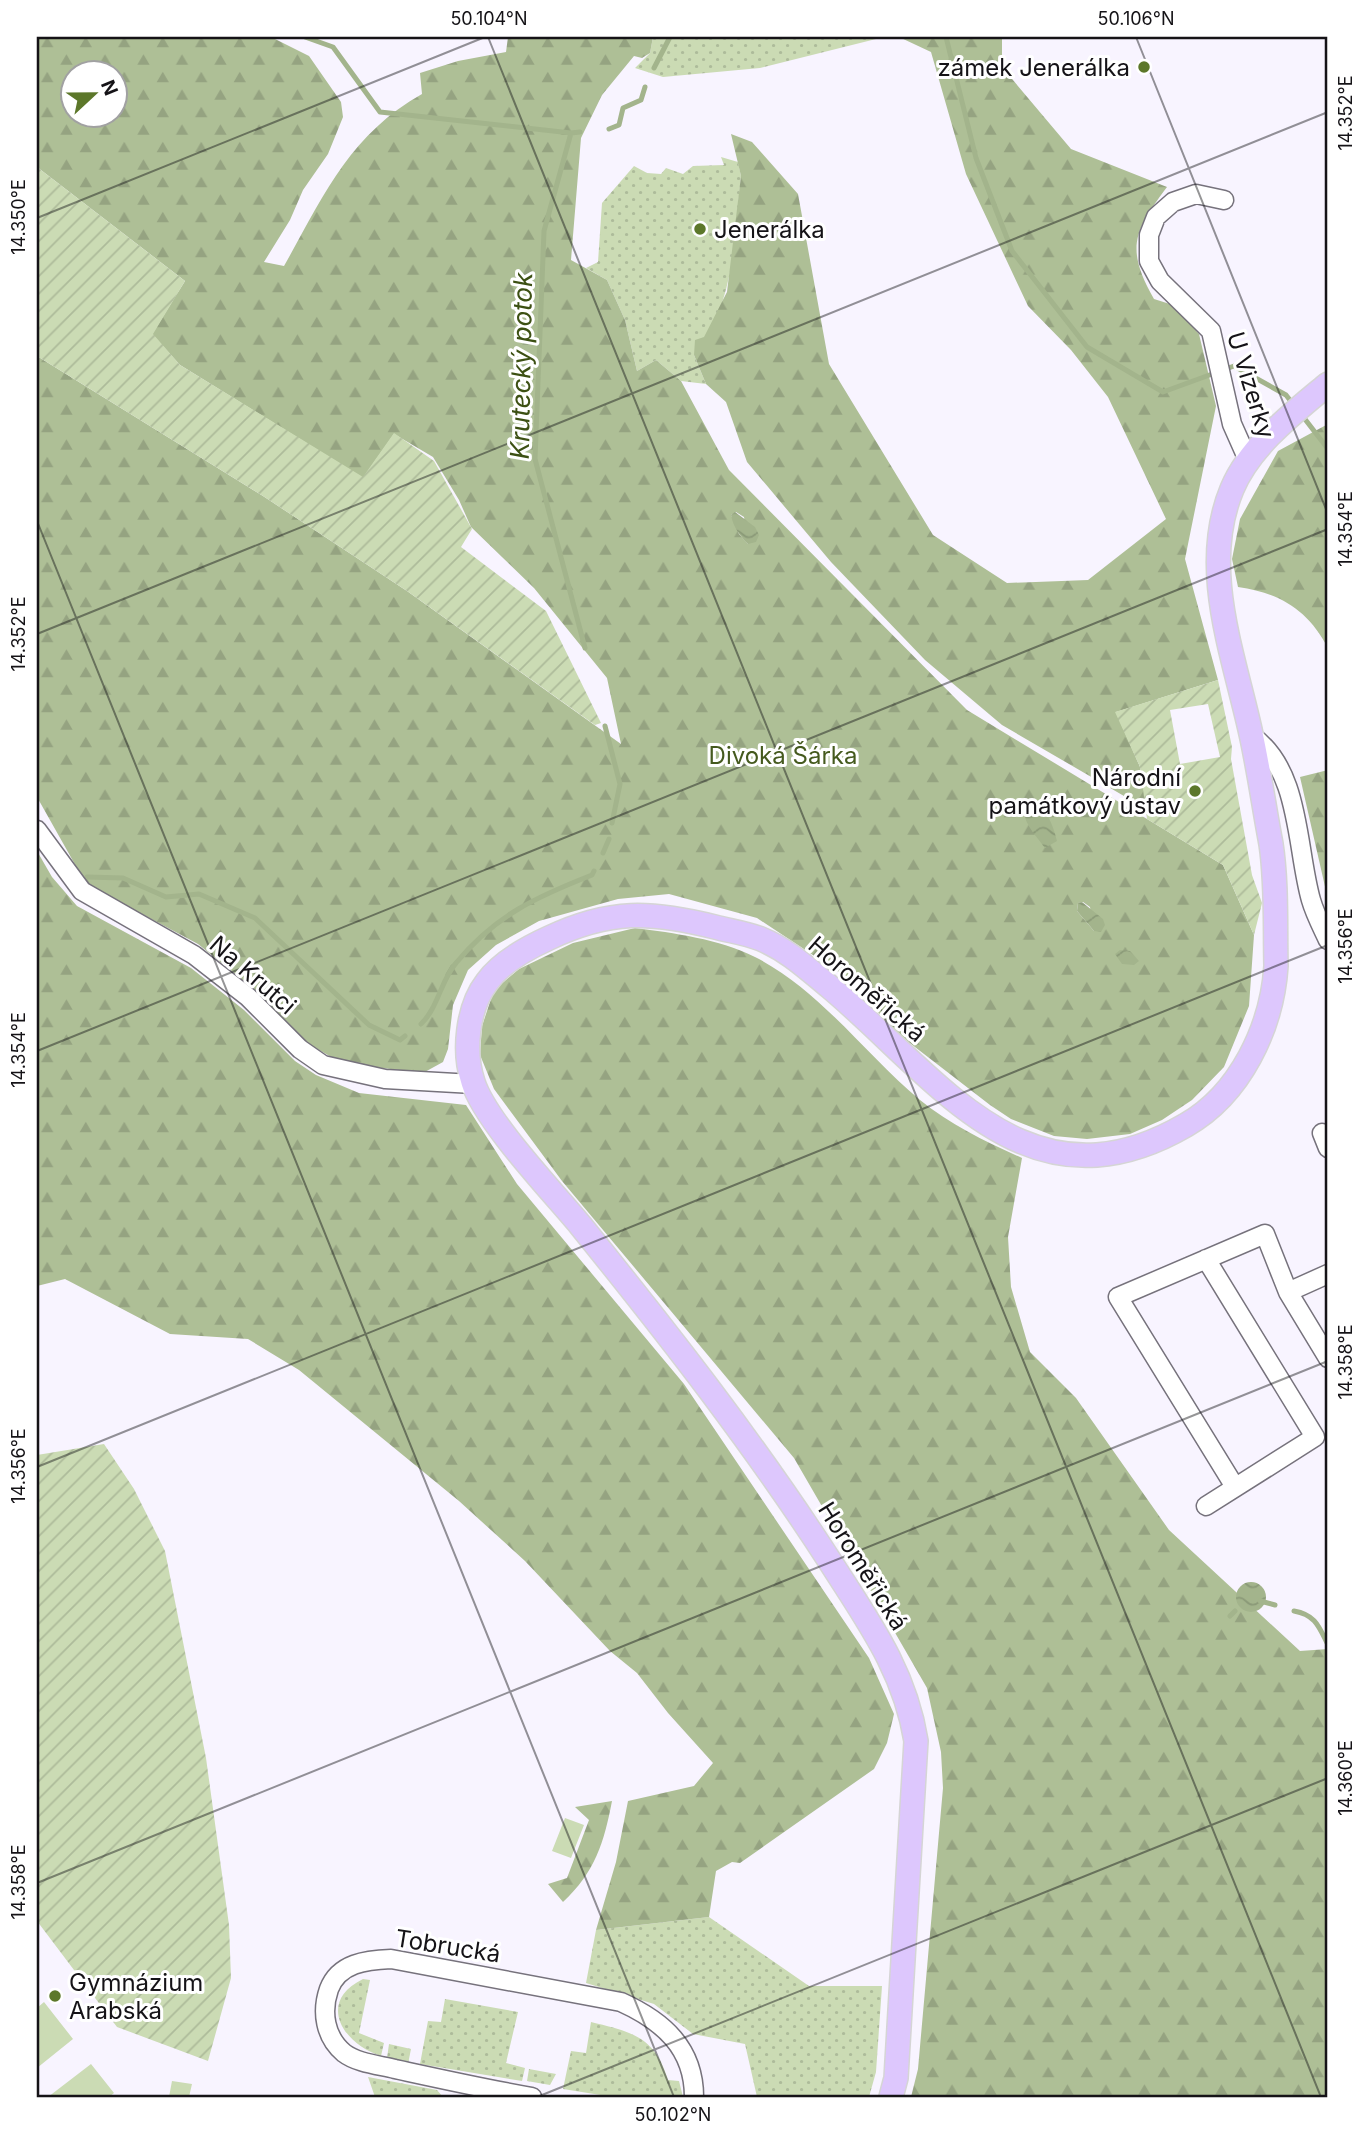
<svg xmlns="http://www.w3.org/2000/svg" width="1365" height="2134" viewBox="0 0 1365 2134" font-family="Inter,sans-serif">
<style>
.grass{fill:url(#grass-dots)}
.forest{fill:url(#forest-firs);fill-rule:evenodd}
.garden{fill:url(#garden-furrows);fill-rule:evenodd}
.pitch{fill:#cbdbb4}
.water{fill:url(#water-waves)}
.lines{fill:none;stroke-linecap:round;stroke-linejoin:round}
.stream{stroke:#a3b48c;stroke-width:5}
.minor-casing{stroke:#76727c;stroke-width:21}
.major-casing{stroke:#d5d5d5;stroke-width:26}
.minor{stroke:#fff;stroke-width:18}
.major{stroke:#ddc7fd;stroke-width:23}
.ticks{fill:none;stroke:#151317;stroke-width:2;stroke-opacity:0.45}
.poi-dot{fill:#5c772a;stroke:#fff;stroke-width:2.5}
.labels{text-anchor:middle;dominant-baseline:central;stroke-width:6;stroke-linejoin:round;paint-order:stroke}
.poi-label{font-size:24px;fill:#151317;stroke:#fff;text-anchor:end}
.street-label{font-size:24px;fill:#151317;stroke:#fff}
.park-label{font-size:24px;fill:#455a1e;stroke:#fff}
.water-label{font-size:26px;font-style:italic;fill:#3c5013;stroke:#fff}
.neatline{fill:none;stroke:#151317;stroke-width:2.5}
.ticks-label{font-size:18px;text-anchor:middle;fill:#151317}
</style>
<defs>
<pattern id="grass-dots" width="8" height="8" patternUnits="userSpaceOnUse" patternTransform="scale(1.75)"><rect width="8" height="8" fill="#cbdbb4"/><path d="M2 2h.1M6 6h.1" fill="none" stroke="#adbb9a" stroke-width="1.8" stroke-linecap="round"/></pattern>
<pattern id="forest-firs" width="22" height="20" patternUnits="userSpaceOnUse" patternTransform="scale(1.75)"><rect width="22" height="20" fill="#aebf96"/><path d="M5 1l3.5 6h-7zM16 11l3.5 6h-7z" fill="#95a381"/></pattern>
<pattern id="garden-furrows" width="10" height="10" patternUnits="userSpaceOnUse" patternTransform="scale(1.75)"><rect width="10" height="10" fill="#cbdbb4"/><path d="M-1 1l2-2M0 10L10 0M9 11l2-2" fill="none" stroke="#adbb9a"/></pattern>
<pattern id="water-waves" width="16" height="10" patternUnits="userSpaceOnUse" patternTransform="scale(1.75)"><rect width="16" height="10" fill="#a3b48c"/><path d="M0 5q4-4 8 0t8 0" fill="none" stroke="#8b9a78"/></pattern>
</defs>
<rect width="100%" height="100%" fill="#f8f4ff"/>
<path class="grass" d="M653,37H884L760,68L663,77L635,68L650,53Z
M721,157L738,162L741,176C734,239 735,305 694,355L706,384L681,381L656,360L637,371L625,320L607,280L586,268L598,262L602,203L634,166L647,173L661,174L666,168L683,174L693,166L724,165Z
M709,1917L809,1986H882L876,2072L869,2097H757L745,2044L693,2034L654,2004L586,1983L596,1930Z
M363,1979L370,1980L359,2033L384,2043L381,2056C343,2044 316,2002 363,1979Z
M445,1999L518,2012L506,2063L525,2068L522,2081L420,2064L428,2021L441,2022Z
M591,2022C631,2032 655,2036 668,2080L679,2081L683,2097H613L563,2089L571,2051L586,2053Z
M389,2044L411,2049L408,2064L387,2058Z
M529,2069L556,2074L550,2085L527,2081Z
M368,2077L437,2090L443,2097H375Z"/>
<path class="forest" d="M37,37H271L309,56L341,102L343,117L328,154L303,190L290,220L264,262L284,266C323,197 349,135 422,94L420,73L458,61L506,52L508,37H653L650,53L642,58L634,56L602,95L581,138L571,260L607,280L625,320L637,371L656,360L681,381L729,470L967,710L1223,865L1254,935L1249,1006L1224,1067L1192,1100L1162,1120L1130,1134L1087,1139L1054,1136L1011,1119L990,1105L902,1037L840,973L757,918L669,894L618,899L539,921L496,945L468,970L453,1005L448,1049L443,1062L423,1073L342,1063L303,1041L254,989L198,944L86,884L37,797V356L263,496L407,591L621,744L607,678L534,588L471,527L459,500L433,457L394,434L363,478L180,365L152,334L185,281L37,167ZM74,74H116V116H74ZM736,512L744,517L748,544L739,534L731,515ZM1083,902L1090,907L1094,931L1077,911L1078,903Z
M899,37H1002V67L1071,149L1167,187C1134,231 1125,248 1154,299L1173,305L1199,334L1216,406L1185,559L1218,680L1116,712L1140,767L1148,810L1002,725L925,660L831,562L747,462L726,402L706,384L694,355L695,340L704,337L727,292L741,176L731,134L752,142L798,194L829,364L933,535L1007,583L1088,580L1166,519L1108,397L1071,350L1028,306L966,174L931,52Z
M1328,424V648C1308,610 1280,593 1238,587L1232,559L1240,519L1278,451Z
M1328,770V890L1326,891L1300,777Z
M37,851L52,877L77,906L191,968L244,1010L295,1061L316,1075L359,1093L466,1105L517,1184L684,1384L869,1658L894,1714L887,1743L874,1769L740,1863L732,1862L716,1871L709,1917L596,1930L616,1862L628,1801L694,1786L713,1763L668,1713L637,1673L610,1651L525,1561L459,1501L299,1370L248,1339L170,1334L65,1279L37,1286Z
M635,928C674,933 719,939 755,957C820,990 865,1054 920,1100C951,1125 986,1142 1022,1158L1008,1237L1011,1287L1030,1352L1076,1398L1169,1530L1300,1651L1328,1649V2097H911L918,2069L943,1788L941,1752L927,1688L794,1458L562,1181L494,1089L480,1055L482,1026L494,990L519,969L573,943Z
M612,1801C604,1843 595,1872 563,1902L548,1884L567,1878L589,1820L575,1807Z"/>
<path class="garden" d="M37,167L185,281L153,334L180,365L363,477L394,433L434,461L472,529L461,547L546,611L601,723L595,725L407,591L263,496L37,356Z
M1218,680L1232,747L1231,759L1252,875L1262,903L1254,935L1223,865L1147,819L1140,767L1115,712ZM1208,704L1220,757L1180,764L1170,710Z
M104,1444L134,1489L165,1551L206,1758L229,1925L231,1978L208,2061L117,2027L37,1921V1455Z"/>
<path class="pitch" d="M565,1818L584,1825L571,1858L552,1851Z
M44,2002L73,2039L37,2068V2008Z
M91,2064L114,2093L109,2097H48Z
M172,2081L192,2084L189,2097H169Z"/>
<path class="water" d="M735,512L755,527L759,535L756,542L748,544C740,536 733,527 731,515Z
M1027,798C1046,809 1052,820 1057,841L1045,848C1035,834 1016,816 1027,798Z
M1082,902L1103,919L1105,925L1101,932L1094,931L1077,911L1078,903Z
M1120,950L1130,951L1139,961L1134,965L1122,964L1115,954Z
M1236 1597a15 15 0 1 1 30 0a15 15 0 1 1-30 0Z"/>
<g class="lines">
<path class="stream" d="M305,37L333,47L380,112L571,133
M946,37L976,158L1012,251L1087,347L1163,392L1234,366L1286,395L1293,404
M654,68L670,37
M609,129L619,125L623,108L641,100L645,87
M580,132L571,133L544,231L535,459L585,648
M1301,414L1328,449
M605,726L620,784L612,823
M603,853L609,839
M87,877L123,878L166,897L199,894L255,918L369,1025L400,1040L405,1036
M421,1024C438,1008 441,980 456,963C496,915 536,897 592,875L594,871
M1260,1601L1275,1605
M1294,1611C1316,1615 1319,1627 1328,1645
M1230,1616L1235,1611"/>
<defs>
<path id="minor" d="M1224,200L1196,194L1173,202L1156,217L1149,235V261L1160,281L1211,331L1232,424L1248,460
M1252,736C1301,771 1296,847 1311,900C1315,914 1322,927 1328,940
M37,830L82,891L194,955L248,997L300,1049L323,1065L385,1079L473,1084
M1322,1133L1328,1148
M1206,1259L1315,1437L1206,1506
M1288,1292L1328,1274
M1235,1487L1118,1297L1265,1234L1288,1292L1328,1358
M532,2097C486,2089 441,2079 395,2069C379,2065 357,2063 344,2053C325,2037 321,2012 329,1989C339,1963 366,1960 391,1959L621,2002C663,2021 694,2048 694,2097"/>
<path id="major" d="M891,2097L896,2078L916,1741C905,1671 868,1621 831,1563C755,1445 669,1335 581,1226C553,1192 485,1121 473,1082C463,1052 467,1008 487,982C501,962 527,948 549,938C610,909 651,911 715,927C730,931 746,933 761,939C788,950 809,970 831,988C939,1079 1028,1217 1186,1125C1240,1094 1272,1028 1276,966C1275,926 1277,884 1271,844C1264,807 1259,770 1251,734C1234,655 1199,568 1232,489C1250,446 1293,413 1328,384"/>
</defs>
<use href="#minor" class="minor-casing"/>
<use href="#major" class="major-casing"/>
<use href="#minor" class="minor"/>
<use href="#major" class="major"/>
</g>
<path class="ticks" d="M488,37L1321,2097M1136,37L1328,514M37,218L485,37M37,521L674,2097M37,634L1328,112M37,1051L1328,529M37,1467L1328,945M37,1883L1328,1361M537,2097L1328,1778"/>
<g class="poi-dot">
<circle cx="1144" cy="67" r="7"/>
<circle cx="700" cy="229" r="7"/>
<circle cx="1195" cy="791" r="7"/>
<circle cx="55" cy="1996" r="7"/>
</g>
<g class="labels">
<g class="poi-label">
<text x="1130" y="67">zámek Jenerálka</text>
<text x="714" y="229" text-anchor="start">Jenerálka</text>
<text x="1181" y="777">Národní<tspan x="1181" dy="28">památkový ústav</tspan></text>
<text x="69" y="1982" text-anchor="start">Gymnázium<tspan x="69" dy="28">Arabská</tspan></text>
</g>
<g class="street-label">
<text transform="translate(1251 385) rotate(73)">U Vizerky</text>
<text transform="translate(253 975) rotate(41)">Na Krutci</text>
<text transform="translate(867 989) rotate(41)">Horoměřická</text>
<text transform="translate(863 1566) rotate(58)">Horoměřická</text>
<text transform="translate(448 1946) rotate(9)">Tobrucká</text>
</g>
<g class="park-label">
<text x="783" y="755">Divoká Šárka</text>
</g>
<g class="water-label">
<text transform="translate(521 366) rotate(-89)">Krutecký potok</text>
</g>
</g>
<rect width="1365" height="2134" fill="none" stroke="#ffffff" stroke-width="77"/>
<g transform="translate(94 94) rotate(68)"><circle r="33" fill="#ffffff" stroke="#a1a1a2" stroke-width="2"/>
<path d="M0-5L12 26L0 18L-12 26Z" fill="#5c772a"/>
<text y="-10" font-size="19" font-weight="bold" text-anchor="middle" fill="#151317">N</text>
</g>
<rect x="38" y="38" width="1288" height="2058" class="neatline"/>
<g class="ticks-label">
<text x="489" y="25">50.104°N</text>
<text x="1136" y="25">50.106°N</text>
<text transform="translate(1346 113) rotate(-90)" y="6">14.352°E</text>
<text transform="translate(19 217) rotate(-90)" y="6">14.350°E</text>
<text transform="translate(1346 529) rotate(-90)" y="6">14.354°E</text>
<text transform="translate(19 634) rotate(-90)" y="6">14.352°E</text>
<text transform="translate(1346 946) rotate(-90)" y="6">14.356°E</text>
<text transform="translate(19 1050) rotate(-90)" y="6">14.354°E</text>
<text transform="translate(1346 1362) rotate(-90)" y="6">14.358°E</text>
<text transform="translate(19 1466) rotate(-90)" y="6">14.356°E</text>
<text transform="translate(1346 1778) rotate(-90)" y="6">14.360°E</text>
<text transform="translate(19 1882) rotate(-90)" y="6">14.358°E</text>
<text x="673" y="2121">50.102°N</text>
</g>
</svg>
